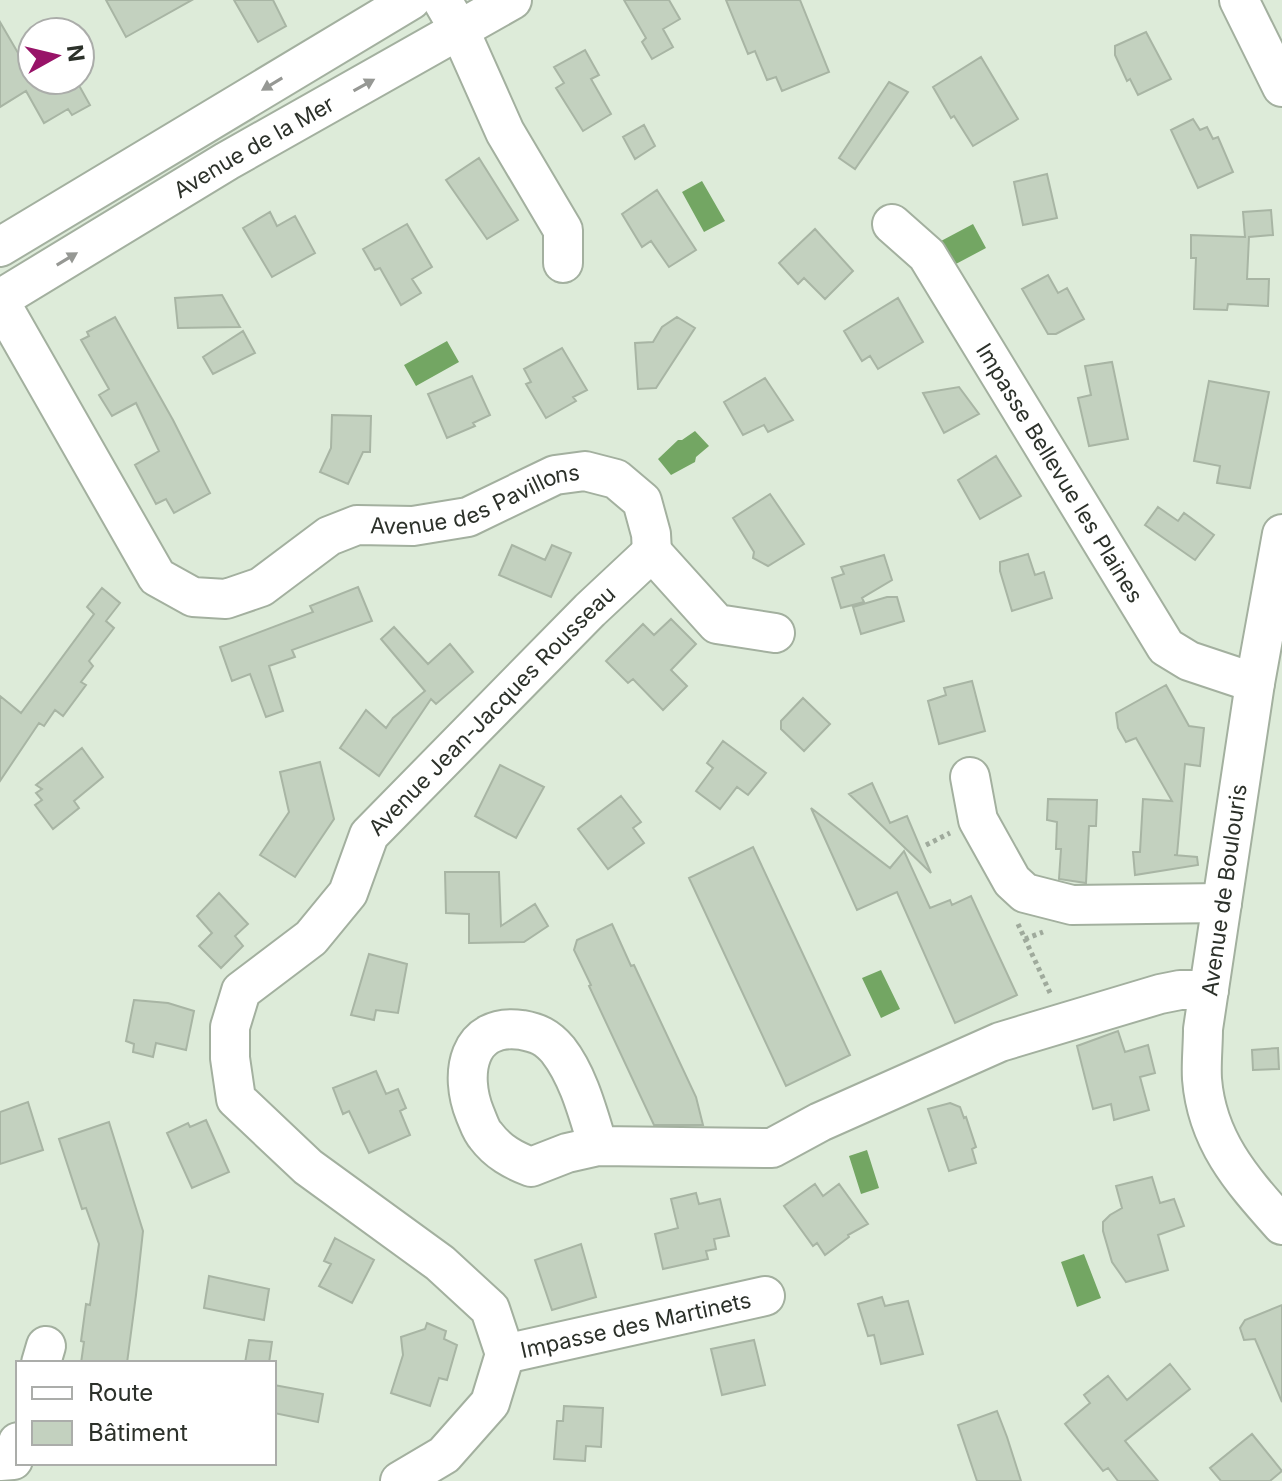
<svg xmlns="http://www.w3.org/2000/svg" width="1282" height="1481" viewBox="0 0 1282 1481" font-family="Inter,sans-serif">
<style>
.water{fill:#73a663}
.building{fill:#c3d1bf;stroke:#a8b5a4;stroke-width:2}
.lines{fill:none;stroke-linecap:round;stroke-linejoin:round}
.minor-casing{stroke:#a3b09f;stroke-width:42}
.path{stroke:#9faa9c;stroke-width:5;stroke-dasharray:4 4;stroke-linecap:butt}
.minor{stroke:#fff;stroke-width:38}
.oneway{fill:#969894}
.labels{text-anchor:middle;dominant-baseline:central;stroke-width:8;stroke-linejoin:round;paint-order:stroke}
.street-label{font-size:22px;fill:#2c312a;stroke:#fff}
</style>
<rect width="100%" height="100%" fill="#ddebd9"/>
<path class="water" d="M702,181L725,221L704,232L682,192Z
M973,224L986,248L954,265L941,241Z
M447,341L459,362L416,386L404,365Z
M695,431L709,446L696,457L695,462L671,475L658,459L678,440H682Z
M881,970L900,1009L881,1018L862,978Z
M867,1150L879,1188L861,1194L849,1156Z
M1084,1254L1101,1298L1077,1307L1061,1262Z"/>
<path class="building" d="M106,0H192L126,37Z
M234,0H273L286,26L258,42Z
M624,0H669L680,19L663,29L673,47L652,59L642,42L646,38Z
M726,0H800L829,72L782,91L776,77L767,80L755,51L748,54Z
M0,22L25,65L32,61V80H76L90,105L72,115L68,109L44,123L26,91L0,107Z
M1146,32L1171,79L1138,95L1130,79L1127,81L1115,55V46Z
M585,50L599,75L591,79L611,114L583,131L556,88L564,83L554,67Z
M981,57L1018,119L973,146L954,116L951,118L933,87Z
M889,82L908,92L855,169L839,158Z
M1193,119L1200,130L1207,127L1213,139L1218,137L1233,172L1198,188L1171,130Z
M644,125L655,146L635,159L623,137Z
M479,158L518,220L487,239L446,180Z
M1047,174L1057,218L1023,225L1014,182Z
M657,190L696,250L669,267L651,241L642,247L622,214Z
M1271,210L1273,235L1249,237L1247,279H1269L1268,306L1228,304L1227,310L1194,309L1196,258H1191V235L1245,237L1243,212Z
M270,212L277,226L295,216L315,253L272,277L243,228Z
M407,224L432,267L412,279L421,293L401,305L380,268L375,270L363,249Z
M815,229L853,271L825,299L804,278L798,284L779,263Z
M1048,275L1058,293L1067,288L1084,319L1056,334H1048L1022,289Z
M222,295L240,327L178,328L175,298Z
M898,298L923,342L878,369L870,356L862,361L844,331Z
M115,317L173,420L210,493L174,513L166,499L156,504L135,465L159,451L136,403L112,416L99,395L109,389L81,340L89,336L87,332Z
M677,317L695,328L656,388L638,389L635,343L653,342L662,327Z
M243,331L255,353L213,374L203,357Z
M562,348L587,390L573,397L576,401L546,418L526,384L531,382L524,369Z
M1112,362L1128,439L1089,446L1078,398L1091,395L1085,366Z
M472,376L490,415L473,423L475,426L447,438L428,394Z
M765,378L793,420L768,432L764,425L743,435L724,402Z
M1209,381L1269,392L1250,488L1217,483L1220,466L1194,461Z
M959,387L979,414L944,433L923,393Z
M332,415L371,416L370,452H363L348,484L320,472L331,448Z
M996,456L1021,496L980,519L958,480Z
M770,494L804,544L768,566L753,558L754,552L733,518Z
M1158,507L1178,521L1184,513L1214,535L1195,560L1145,525Z
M512,545L545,560L552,545L571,553L551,597L499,575Z
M1028,554L1035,575L1044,572L1052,598L1012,611L1000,571V562Z
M884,555L892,580L862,598L864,602L841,608L832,578L844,574L841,567Z
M358,587L372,621L292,650L295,657L269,666L283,711L266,717L250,674L232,681L220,647L313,612L310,606Z
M102,588L120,603L106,621L114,628L89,661L93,666L81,682L86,685L63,716L55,710L44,726L39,723L0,781V696L21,713L94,614L87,607Z
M887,597H897L904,621L861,634L853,607Z
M671,619L696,644L671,670L687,686L663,710L633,679L628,683L606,661L643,624L654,635Z
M394,627L428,664L450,644L473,672L436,704L431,699L379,776L340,748L366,710L386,728L393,718L425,691L381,639Z
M972,681L985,731L939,744L928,701L946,695L944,688Z
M1166,685L1189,726L1204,728L1200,766L1185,764L1177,855H1174L1197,857L1198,865L1135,875L1133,852H1140L1143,799L1172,801L1136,738L1126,742L1118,728L1116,713Z
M803,698L830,724L804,751L781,729V721Z
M723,741L766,773L748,795L737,787L720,809L696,791L713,768L707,763Z
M82,748L103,777L74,801L79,808L53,829L35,805L42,800L36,793L42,789L36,785Z
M320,762L334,819L295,877L260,855L289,812L280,772Z
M500,765L544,787L516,838L475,816Z
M872,783L890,823L907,816L931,873L849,794Z
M621,796L641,822L633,828L644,843L608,869L578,829Z
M1048,799L1097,800L1096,826H1089L1086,883L1059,879L1061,849H1056L1057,822L1047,820Z
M811,808L890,868L904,851L930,908L950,900L952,905L971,896L1017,995L955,1023L897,892L857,910Z
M753,847L850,1055L786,1086L689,878Z
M445,872H499L501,926L535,904L548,926L524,942L469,943V914L446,913Z
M219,893L248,924L235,936L243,946L221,968L199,946L212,933L197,916Z
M612,924L631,966L634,965L696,1097L703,1125H654L589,986L591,985L574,950L577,940Z
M369,954L407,964L398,1013L376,1010L374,1020L351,1015Z
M134,1000L168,1003L194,1011L186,1050L156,1043L153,1057L133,1052L134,1044L126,1041Z
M1118,1031L1125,1052L1148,1045L1155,1073L1140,1077L1149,1110L1114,1120L1111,1104L1093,1109L1077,1046Z
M1278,1048L1279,1069L1253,1070L1252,1050Z
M376,1071L386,1094L398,1089L406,1108L400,1111L410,1135L369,1153L349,1111L343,1114L333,1088Z
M28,1102L43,1150L0,1164V1112Z
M950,1103L960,1107L964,1118L966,1117L976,1147L972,1149L976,1163L949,1171L928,1109Z
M206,1120L229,1172L192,1188L167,1133L188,1123L190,1127Z
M109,1122L143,1231L136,1295L127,1363H81L84,1342L81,1341L86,1304L90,1305L99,1244L86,1208L82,1209L59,1139Z
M1152,1177L1160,1203L1174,1199L1184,1226L1158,1235L1168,1270L1126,1282L1112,1262L1103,1231V1222L1110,1215L1122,1208L1116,1186Z
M815,1184L823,1196L839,1184L868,1224L848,1235L849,1237L825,1255L817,1243L813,1246L784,1206Z
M696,1193L699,1204L720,1199L729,1236L714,1239L716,1249L706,1251L708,1259L663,1269L655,1234L678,1228L671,1199Z
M335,1238L374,1260L352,1303L319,1286L331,1264L324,1261Z
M581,1244L596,1297L552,1310L535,1260Z
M209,1276L269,1289L264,1320L204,1308Z
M882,1297L885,1306L908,1301L923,1354L881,1364L874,1335L868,1336L858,1304Z
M1282,1305V1402L1255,1339L1244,1340L1240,1328L1245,1320Z
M427,1323L446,1331L444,1339L457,1345L447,1380L439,1378L430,1406L391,1393L403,1355L401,1337L425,1329Z
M249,1340L272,1342L269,1363H245Z
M754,1340L765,1385L722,1395L711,1349Z
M1170,1364L1190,1389L1125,1441L1158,1481H1118L1108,1468L1103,1471L1065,1424L1090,1403L1084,1395L1108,1376L1127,1400Z
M274,1385L323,1394L318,1422L274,1413Z
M564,1406L603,1408L601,1447L586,1446L585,1461L554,1459L557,1421H563Z
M997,1411L1007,1437L1021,1481H977L958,1425Z
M1252,1434L1282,1471L1270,1481H1221L1210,1468Z"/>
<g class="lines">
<defs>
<g id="minor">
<path d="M442,0L460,31L505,132L563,230V263"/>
<path d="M1239,0L1282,87"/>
<path id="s1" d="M892,224L927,255L1166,647L1189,661L1255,683"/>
<path d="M0,247L411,0"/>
<path id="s2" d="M0,299L227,161L512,0"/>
<path id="s3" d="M0,302L157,577L193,597L226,599L261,587L329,536L357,525L413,526L468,517L555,475L585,471L616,479L642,501L651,534L652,552"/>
<path d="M1282,534L1255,683L1203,1029C1203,1046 1201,1063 1202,1079C1207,1142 1243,1181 1282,1225"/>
<path d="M652,552L717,624L775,633"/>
<path d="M970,777L978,820L1012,881L1025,893L1072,905L1222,903"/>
<path d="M598,1146C588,1114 579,1077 558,1050C547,1037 538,1033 522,1030C467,1022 459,1075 475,1114C478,1121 481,1131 486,1136C498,1152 513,1160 531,1167L567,1153L598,1146L772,1148L820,1122L1000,1042L1160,994L1180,990H1209"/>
<path id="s4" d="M505,1354L765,1296"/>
<path d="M41,1363L46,1346"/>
<path d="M0,1461L13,1460L18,1442"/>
<path id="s5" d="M400,1481L444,1455L490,1403L505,1354L490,1309L440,1263L308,1167L236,1099L230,1058V1027L241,991L311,938L348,893L369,835L590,610L652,552"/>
</g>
</defs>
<use href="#minor" class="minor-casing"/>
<path class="path" d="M926,845L950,833
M1018,924L1051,995
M1025,939L1043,932"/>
<use href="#minor" class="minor"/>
</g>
<defs><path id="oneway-solid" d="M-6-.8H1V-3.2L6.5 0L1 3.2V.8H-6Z" transform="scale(2)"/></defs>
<g class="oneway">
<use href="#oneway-solid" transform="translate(272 84) rotate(149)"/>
<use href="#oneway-solid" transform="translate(364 85) rotate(-29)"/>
<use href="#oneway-solid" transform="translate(67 259) rotate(-31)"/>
</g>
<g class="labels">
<g class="street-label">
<text stroke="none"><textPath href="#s2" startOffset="296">Avenue de la Mer</textPath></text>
<text stroke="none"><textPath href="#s1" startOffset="302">Impasse Bellevue les Plaines</textPath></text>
<text stroke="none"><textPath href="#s3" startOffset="666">Avenue des Pavillons</textPath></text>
<text stroke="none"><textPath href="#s5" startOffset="1042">Avenue Jean-Jacques Rousseau</textPath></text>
<text transform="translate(1224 890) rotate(-82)">Avenue de Boulouris</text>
<text stroke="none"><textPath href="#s4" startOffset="134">Impasse des Martinets</textPath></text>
</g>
</g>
<rect x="16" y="1361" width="260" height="104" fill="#ffffff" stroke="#abadaa" stroke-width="2"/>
<rect x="32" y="1387" width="40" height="12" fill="#ffffff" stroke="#abadaa" stroke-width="2"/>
<text x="88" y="1401" font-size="24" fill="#2c312a">Route</text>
<rect x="32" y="1421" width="40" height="24" fill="#c3d1bf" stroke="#abadaa" stroke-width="2"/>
<text x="88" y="1441" font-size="24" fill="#2c312a">Bâtiment</text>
<g transform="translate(56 56) rotate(82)"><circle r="38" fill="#ffffff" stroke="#abadaa" stroke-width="2"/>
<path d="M0-6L14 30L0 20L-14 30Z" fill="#981368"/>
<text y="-12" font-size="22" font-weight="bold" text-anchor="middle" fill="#2c312a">N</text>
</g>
</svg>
